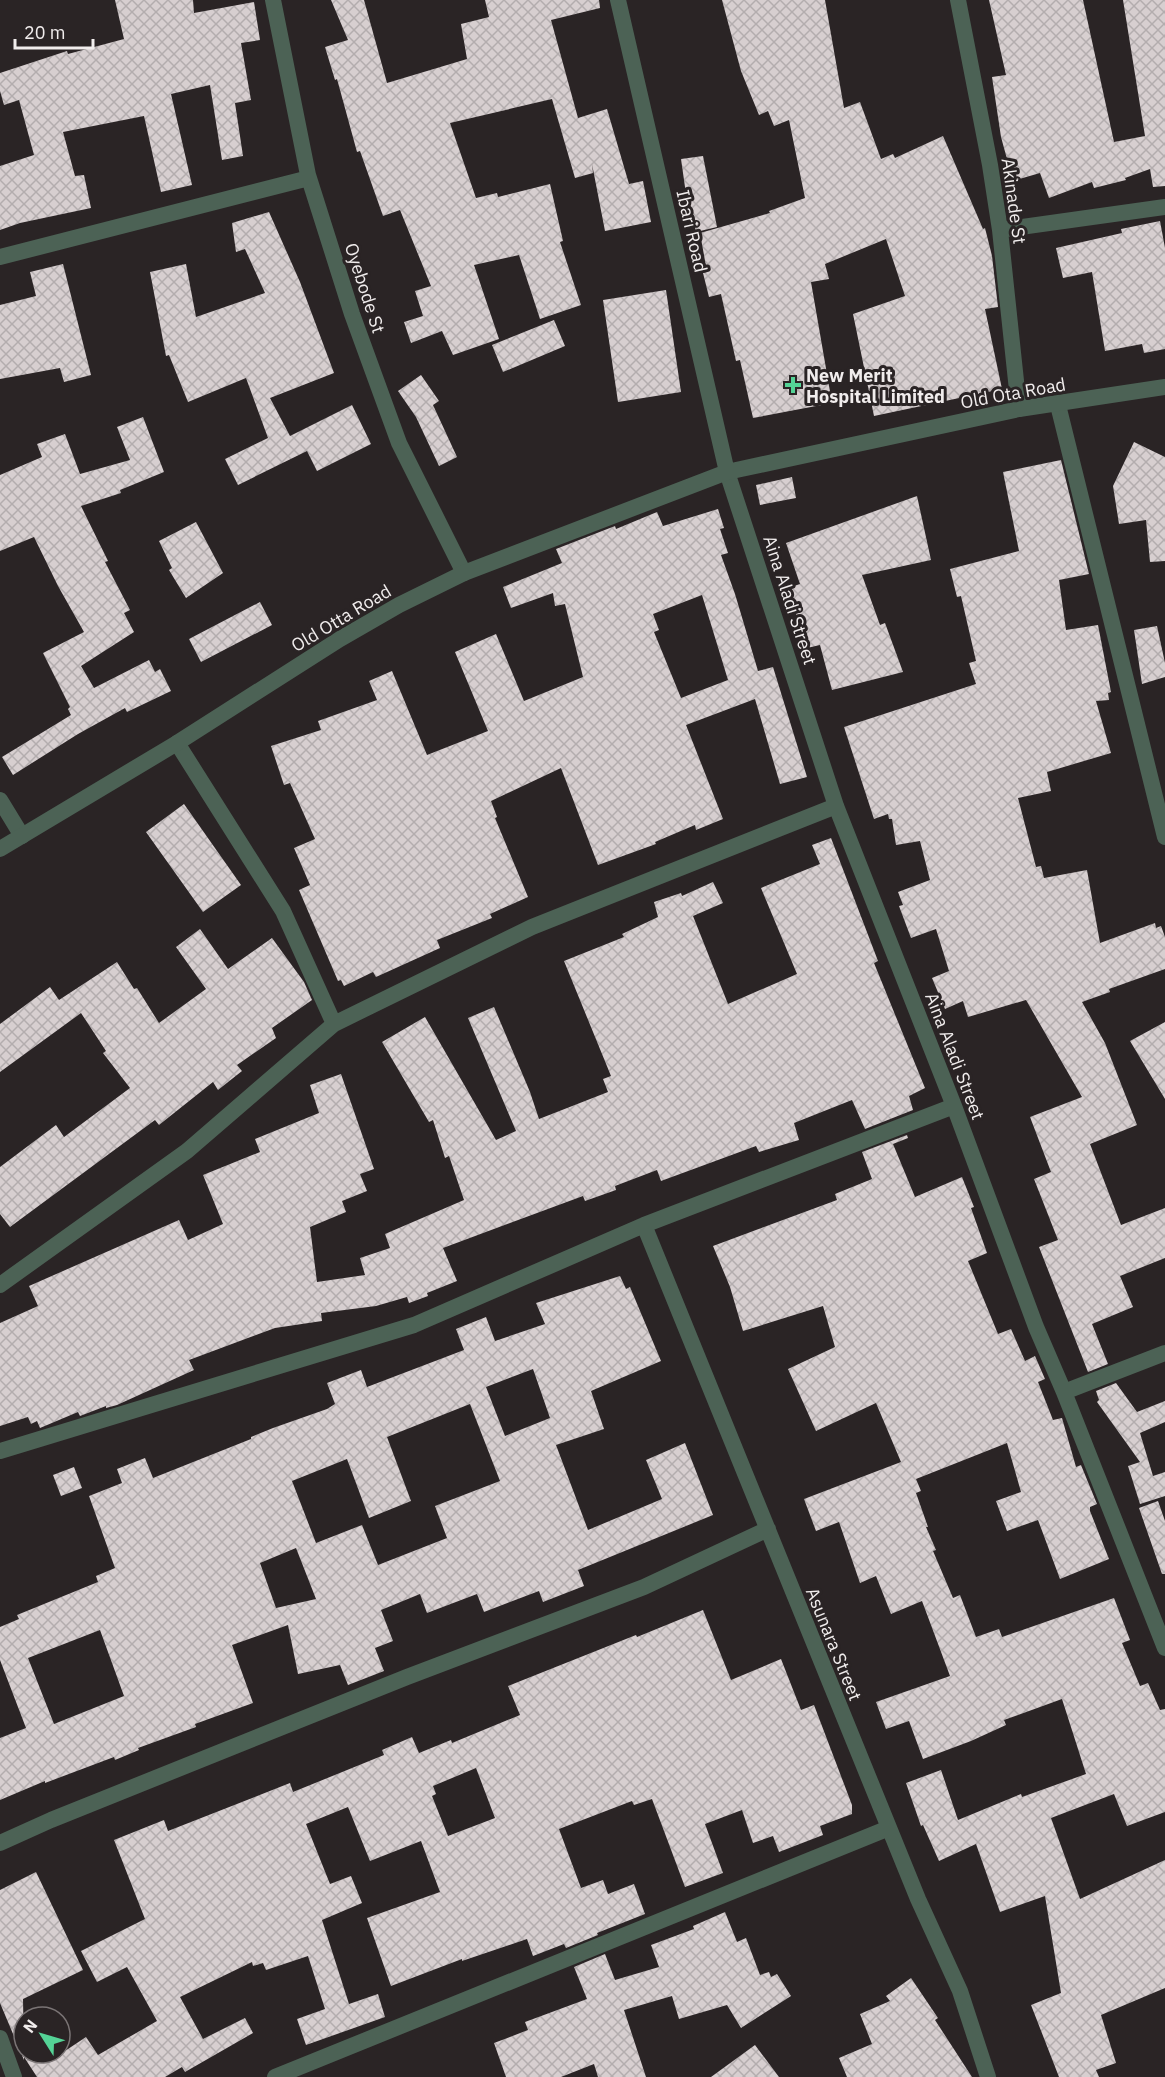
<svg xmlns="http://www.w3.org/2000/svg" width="1165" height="2077" viewBox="0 0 1165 2077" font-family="'IBM Plex Sans',sans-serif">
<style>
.building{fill:url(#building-cross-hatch);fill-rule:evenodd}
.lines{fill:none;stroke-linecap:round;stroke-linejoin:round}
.minor{stroke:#4c6255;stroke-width:16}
.tertiary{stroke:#4c6255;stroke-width:16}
.poi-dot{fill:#54d396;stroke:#2a2425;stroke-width:2}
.labels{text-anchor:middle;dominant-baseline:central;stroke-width:6;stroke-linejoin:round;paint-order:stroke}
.street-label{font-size:18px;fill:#f1eded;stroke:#2a2425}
.poi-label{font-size:18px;font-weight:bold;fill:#f1eded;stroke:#2a2425;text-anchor:start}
</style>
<defs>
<pattern id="building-cross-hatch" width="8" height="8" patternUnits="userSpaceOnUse" patternTransform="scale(1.5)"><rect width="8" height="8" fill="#d7cfd0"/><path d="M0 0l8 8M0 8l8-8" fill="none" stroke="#b3adae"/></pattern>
</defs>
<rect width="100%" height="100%" fill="#2a2425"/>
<path class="building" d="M115,0H193L194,13L254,2L260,40L241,43L251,100L235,103L243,156L222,160L210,85L171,94L192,185L161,192L144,116L63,132L75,176L84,175L91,208L20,223L0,230V166L34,155L19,100L4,105L0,91V73L67,51L68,54L124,39Z
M331,0H364L387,83L467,59L461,24L489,17L485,0H599L600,8L551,20L578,118L607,109L629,184L643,181L651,222L605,231L592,164L593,173L575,178L552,99L450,123L476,198L497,193L498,197L550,184L563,241L560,242L581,305L540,319L519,255L474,265L499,339L453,355L442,331L411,343L404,322L423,316L415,291L431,286L400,210L383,216L360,151L357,152L337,79L335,80L325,47L348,40Z
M722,0H825L844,108L860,102L881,159L893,154L895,158L943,136L983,229L985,228L992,256L998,307L985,309L1002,389L874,416L853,314L905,296L886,239L825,264L829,279L811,282L832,403L753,418L740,360L736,361L721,294L709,297L703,273L707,272L700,233L770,213L769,211L805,198L789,120L774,126L768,111L759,115L741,71Z
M989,0H1083L1114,142L1145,136L1123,0H1165V186L1153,187L1150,169L1125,178L1126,180L1094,188L1092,182L1049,198L1040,173L1013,181L1001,137L992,77L1006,75Z
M703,156L717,227L696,232L686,194L681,159Z
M269,212L300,282L334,373L270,398L290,436L352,405L371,444L317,471L307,451L238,485L225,459L268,438L246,378L188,402L169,355L166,356L150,272L186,264L196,317L265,293L245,249L236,252L232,223Z
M1160,221L1165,248V349L1144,353L1142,344L1105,351L1092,272L1063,278L1056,248L1122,233L1121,229Z
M63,264L91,375L64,382L60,368L0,379V305L36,296L30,272Z
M666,290L681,392L618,402L603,300Z
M554,320L565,346L503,372L492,345Z
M421,375L439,401L433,405L457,457L439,466L416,417L398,391Z
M143,417L164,472L120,490L121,493L81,506L108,561L105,562L130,610L124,613L134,632L81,666L94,688L149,660L155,672L160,669L171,691L127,712L125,708L78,734L13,775L2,757L71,715L68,709L70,707L43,653L84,632L58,586L34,537L0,551V475L42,457L37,444L65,434L80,474L130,460L117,427Z
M1134,442L1165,457V561L1150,562L1146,520L1119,524L1113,486Z
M1061,460L1089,574L1059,580L1066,630L1098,625L1111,692L1108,693L1109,700L1096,701L1111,753L1047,772L1051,791L1018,798L1036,867L1041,866L1044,878L1087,870L1100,943L1155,923L1156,928L1161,926L1165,937V969L1109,989L1110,992L1082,1002L1105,1043L1137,1125L1090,1144L1121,1225L1165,1208V1258L1120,1276L1133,1307L1092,1324L1108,1364L1088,1372L1039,1247L1058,1240L1034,1179L1051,1172L1030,1117L1082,1097L1026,1000L968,1017L963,1001L945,1009L932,978L949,971L936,929L911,938L899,906L903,905L898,892L930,880L920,841L896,845L892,819H889L888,814L874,819L844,727L976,684L969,663L976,661L961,596L957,597L950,569L1019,551L1003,472Z
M792,477L796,498L760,505L756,485Z
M917,496L931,560L862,575L880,625L885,623L903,672L832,690L820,645L807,648L798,620L788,588L800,584L786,543Z
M718,509L724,528L720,529L728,553L721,555L735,594L758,671L773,667L807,777L780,784L755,699L686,725L723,819L696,830L695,825L655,842L656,844L598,865L561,768L491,801L497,817L495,818L528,897L490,914L492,918L437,940L440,948L376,977L373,972L344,986L341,980L338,981L299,890L310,885L294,848L315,839L290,783L284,785L271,746L321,730L318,721L377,700L369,681L392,671L427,755L488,731L455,652L496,634L524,701L583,677L565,604L555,606L553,593L511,608L503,587L562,563L556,549L615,526L616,529L657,512L663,526ZM702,595L728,680L681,698L654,632L659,630L653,614Z
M196,522L223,573L186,598L169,570L172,568L159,541Z
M260,602L272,625L201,662L189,639Z
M1157,626L1165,663V677L1142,684L1134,630Z
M184,804L241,885L203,912L146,832Z
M831,838L878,961L874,963L925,1088L909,1096L913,1110L865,1129L852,1100L794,1123L799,1140L759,1152L756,1146L661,1181L657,1170L615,1186L616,1190L585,1201L583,1196L443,1248L457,1281L427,1293L428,1296L409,1303L407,1297L376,1306L321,1313L322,1321L275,1328L189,1360L194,1370L117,1405L106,1408V1406L80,1416L78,1412L40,1428L37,1421L31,1424L28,1417L0,1426V1323L38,1306L29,1286L179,1220L188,1240L223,1224L203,1175L260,1152L255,1139L319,1113L310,1085L341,1074L374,1169L360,1174L367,1191L342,1201L346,1212L310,1227L317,1282L365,1275L360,1258L390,1248L385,1234L464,1200L449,1156L445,1158L433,1120L429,1122L382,1042L425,1017L496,1140L516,1131L468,1018L494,1007L530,1092L539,1119L608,1092L603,1079L611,1076L564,961L624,937L622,934L658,917L654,902L681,893L682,896L713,882L723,903L693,916L728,1004L797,974L761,888L820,864L812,845Z
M200,929L228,969L272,938L304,982L312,1000L272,1028L276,1038L237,1065L242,1071L218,1090L213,1082L159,1125L155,1120L10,1227L0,1214V1167L56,1125L64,1137L130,1088L103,1053L106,1051L81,1013L0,1072V1024L50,987L59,1000L117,962L134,989L137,988L159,1023L206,989L176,947Z
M1165,1022V1099L1130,1041Z
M907,1135L908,1138L893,1144L915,1197L962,1177L974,1207L971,1208L987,1253L968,1261L998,1334L1011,1329L1025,1361L1035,1356L1045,1379L1038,1382L1053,1420L1062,1418L1076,1467L1081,1465L1097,1504L1090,1507V1511L1109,1559L1060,1579L1038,1520L1007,1531L996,1501L1021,1492L1007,1443L916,1479L921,1491L916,1493L928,1527H926L936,1550L933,1551L953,1598L960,1595L976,1637L999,1629L1002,1637L1114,1598L1130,1640L1122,1643L1140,1686L1148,1683L1160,1710L1165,1709V1812L1127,1826L1114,1794L1051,1818L1080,1899L1165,1860V1988L1101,2015L1116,2063L1096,2070L1099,2077H1059L1031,2005L1061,1993L1045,1896L1000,1912L976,1844L939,1861L923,1825L921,1826L906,1783L941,1770L958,1820L1021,1794L1022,1797L1086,1774L1062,1699L1004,1720L1006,1725L971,1741L923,1759L909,1721L886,1729L876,1702L950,1676L922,1601L891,1614L876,1576L860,1583L839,1522L816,1531L804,1499L901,1462L876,1403L816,1431L788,1369L835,1347L823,1306L743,1331L730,1287L713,1246L837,1200L835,1194L872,1179L862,1152Z
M620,1276L626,1289L630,1287L661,1361L591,1391L604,1429L556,1445L588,1530L662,1499L646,1460L685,1443L713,1515L578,1570L584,1586L543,1602L539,1591L484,1612L477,1594L427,1613L420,1594L381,1610L393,1641L375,1648L384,1671L348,1685L340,1665L298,1674L288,1625L232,1645L253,1703L195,1724L196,1727L138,1748L139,1750L115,1760L114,1757L45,1783V1781L0,1800V1738L26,1728L0,1660V1627L19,1619L17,1615L98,1582L96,1576L115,1568L89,1496L122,1483L117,1469L145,1458L153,1478L251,1439V1437L273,1428L327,1409L335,1404L327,1383L361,1370L367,1387L464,1350L456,1329L486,1317L495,1341L545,1324L536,1303ZM533,1369L550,1418L505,1436L486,1387ZM470,1404L500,1481L435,1506L447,1538L378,1565L362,1525L316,1543L292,1481L347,1459L369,1518L411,1501L387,1437ZM296,1548L316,1599L276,1608L260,1563ZM100,1630L124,1696L54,1724L28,1658Z
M1116,1383L1137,1412L1165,1401V1422L1140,1433L1153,1476L1165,1472V1496L1140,1504L1128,1466L1140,1462L1097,1402L1099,1400L1096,1391Z
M74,1467L82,1488L61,1496L53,1475Z
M1158,1501L1165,1521V1574H1162L1139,1508Z
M703,1610L731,1680L781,1659L801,1710L814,1705L852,1805V1814L820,1826L823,1835L779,1852L773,1836L753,1843L742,1810L705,1824L723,1873L685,1887L652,1799L634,1805L632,1801L559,1829L581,1888L603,1880L608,1894L634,1884L645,1914L597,1933L598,1935L566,1948L564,1944L533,1956L527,1939L462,1961V1959L391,1986L367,1918L440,1892L421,1841L370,1861L348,1807L306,1824L330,1884L351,1876L362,1903L322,1920L349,2004L378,1994L385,2017L306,2045L297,2019L325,2009L308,1956L266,1970L263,1963L253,1966L252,1962L180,1997L203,2039L245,2018L253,2033L185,2072L182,2067L165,2077H37L24,2057V2060L0,2003V1890L36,1872L83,1970L23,1999L24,2053H62L86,2037L98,2055L157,2021L127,1967L97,1982L81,1951L145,1919L114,1840L164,1820L168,1831L290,1783L293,1792L384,1755L382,1750L412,1737L419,1753L451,1740L452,1743L520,1715L508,1686L636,1635L637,1637ZM476,1768L495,1818L448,1836L432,1796L436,1794L433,1786Z
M725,1912L737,1942L746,1938L760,1975L769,1972L771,1977L777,1974L791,1996L741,2028L727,2005L679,2019L672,1996L624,2010L646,2077H598L594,2064L561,2077H506L494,2043L528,2030L525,2022L587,1999L574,1967L605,1954L615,1980L659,1967L651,1945L694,1929L693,1926Z
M911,1978L938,2018L935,2020L972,2077H847L839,2058L872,2044L860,2014L890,2001L886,1996Z
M755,2045L779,2077H711Z"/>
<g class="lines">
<path class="minor" d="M273,0L308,175L352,314L399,443L464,573
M958,0L990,165L1000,230L1019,409
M1000,230L1165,207
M0,257L309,178
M1058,405L1165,837
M727,472L836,806L954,1106L1036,1327L1064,1392L1165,1648
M177,743L283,911L334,1024
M0,800L22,836
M644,1225L918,1899L960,1991L988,2077
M0,1285L187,1151L334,1024L532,927L836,806
M1064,1392L1165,1353
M0,1451L414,1325L644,1225L954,1106
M0,1843L51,1820L407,1677L644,1587L768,1529
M0,2038L14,2077
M275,2077L889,1828"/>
<path class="tertiary" d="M618,0L727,472
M0,849L177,743L340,639L399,605L464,573L727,472L1019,409L1165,387"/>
</g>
<path class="poi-dot" d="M790 376h6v6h6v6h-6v6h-6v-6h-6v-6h6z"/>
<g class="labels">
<g class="street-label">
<text transform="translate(1014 201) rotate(82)">Akinade St</text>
<text transform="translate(692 231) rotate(77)">Ibari Road</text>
<text transform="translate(365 288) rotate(72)">Oyebode St</text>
<text transform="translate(1013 393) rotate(-10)">Old Ota Road</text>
<text transform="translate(790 600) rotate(72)">Aina Aladi Street</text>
<text transform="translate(341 618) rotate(-31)">Old Otta Road</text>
<text transform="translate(955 1056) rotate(69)">Aina Aladi Street</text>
<text transform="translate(834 1644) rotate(68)">Asunara Street</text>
</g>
<g class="poi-label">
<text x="806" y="375">New Merit<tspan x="806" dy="21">Hospital Limited</tspan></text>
</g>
</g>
<g transform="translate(42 2035) rotate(307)"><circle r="28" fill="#2a2425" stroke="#7a7475" stroke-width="1.5"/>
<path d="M0-4.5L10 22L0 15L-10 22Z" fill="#54d396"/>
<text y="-9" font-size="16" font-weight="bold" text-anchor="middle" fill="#f1eded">N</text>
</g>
<path d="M15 39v9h78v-9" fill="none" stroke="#f1eded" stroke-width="3"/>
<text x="24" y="39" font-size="18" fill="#f1eded" stroke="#2a2425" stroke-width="4.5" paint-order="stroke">20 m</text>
</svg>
